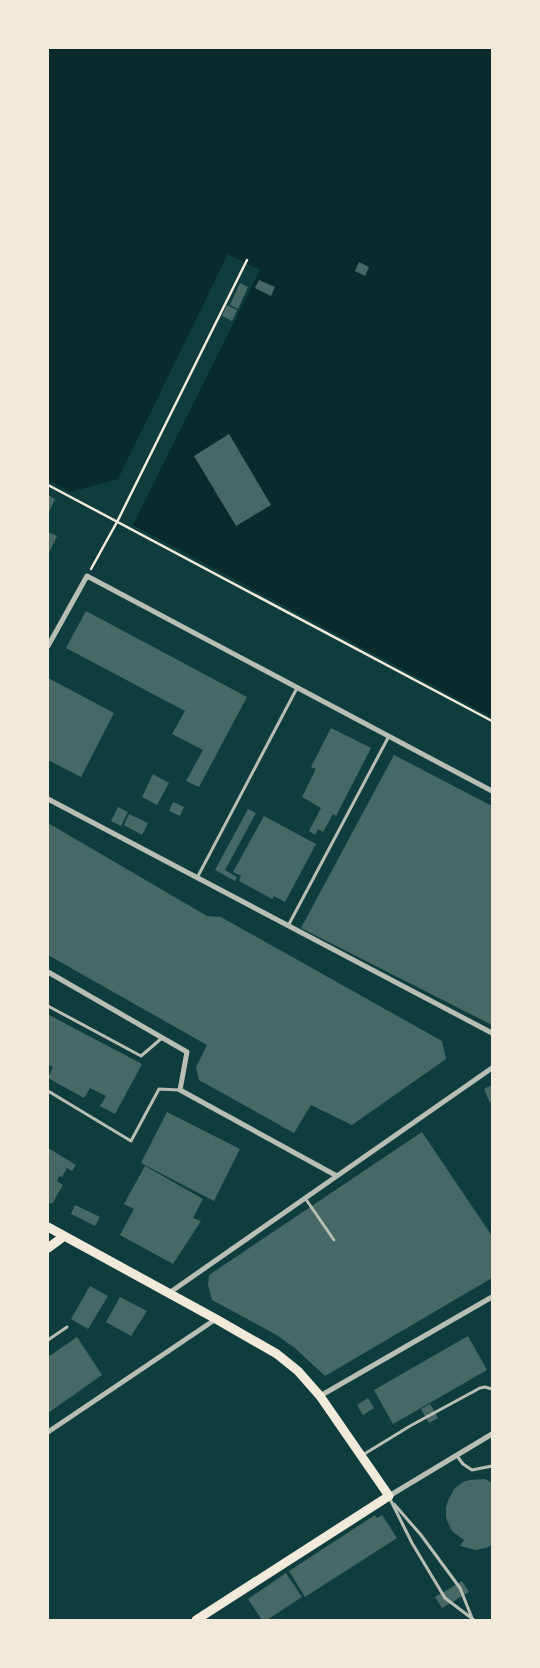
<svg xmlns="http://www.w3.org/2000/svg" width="540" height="1668" viewBox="0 0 540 1668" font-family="Montserrat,sans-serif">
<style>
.water{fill:#0a2a2b}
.building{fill:#486865}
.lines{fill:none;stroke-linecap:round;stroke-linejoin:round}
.path{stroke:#f1e9da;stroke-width:2.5}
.service{stroke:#b8beb3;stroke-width:3}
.minor{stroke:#b8beb3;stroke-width:5}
.secondary{stroke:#f1e9da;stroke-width:9}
</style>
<rect width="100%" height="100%" fill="#0f3d3e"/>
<path class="water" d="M48,48H492V717L133,525L260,270L228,254L118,479L70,492L48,480Z"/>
<path class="building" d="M359,262L369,267L365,276L355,271Z
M259,280L275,287L271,296L255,288Z
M240,283L248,287L238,309L230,305Z
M227,305L237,310L232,321L222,316Z
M229,434L271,505L236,526L194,456Z
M48,495L55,499L48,514Z
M48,532L57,536L48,555Z
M86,611L247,697L199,787L186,781L203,750L172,734L185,711L66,648Z
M48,678L114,713L81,777L48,760Z
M331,728L371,748L336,816L333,814L323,832L318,829L315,835L309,831L321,808L302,797L316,769L311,767Z
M394,755L492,806V1025L301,928Z
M153,774L169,783L157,805L142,797Z
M173,802L184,807L180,816L169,811Z
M118,807L128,812L121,826L111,821Z
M248,809L256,813L225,870L237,877L235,881L215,870Z
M129,814L148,823L142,835L124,825Z
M264,816L316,844L285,902L274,896L272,899L239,881L241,876L233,872Z
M48,823L207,916L221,917L442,1041L446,1059L352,1125L311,1105L294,1133L199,1080L196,1067L207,1045L48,955Z
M49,1015L142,1064L115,1114L100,1106L106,1096L90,1088L84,1098L48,1078L53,1067L48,1064Z
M492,1085V1101L490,1103L484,1089Z
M167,1112L240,1149L214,1201L141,1163Z
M422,1132L492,1236V1278L325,1376L295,1348L275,1334L212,1300L208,1285L209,1275Z
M48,1148L76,1165L72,1171L67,1168L62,1177L59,1176L57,1181L63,1185L52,1204L48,1202Z
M145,1166L203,1199L193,1218L201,1221L173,1264L120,1235L134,1209L124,1204Z
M75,1205L100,1217L95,1226L71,1214Z
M90,1286L108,1296L88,1329L71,1319Z
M120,1297L147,1311L131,1336L106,1322Z
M468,1336L487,1370L393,1424L374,1390Z
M77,1337L102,1375L48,1413V1357Z
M368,1398L374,1408L363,1415L357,1405Z
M430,1404L438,1418L429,1423L421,1409Z
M485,1479L492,1483V1545L486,1548L475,1550L460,1546L464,1540L452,1531L446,1518V1507L448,1501L454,1489L463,1482L470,1480Z
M375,1515L377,1518L382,1515L397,1538L305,1597L289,1571Z
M286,1573L302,1597L267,1620H262L248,1599Z
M462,1581L469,1592L442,1608L435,1597Z"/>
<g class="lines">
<path class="path" d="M48,485L492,721
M91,569L117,522L247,260"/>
<path class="service" d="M197,878L297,688
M288,926L389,736
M48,1006L141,1056L162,1038
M48,1091L131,1141L159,1089L180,1090
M305,1198L334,1240
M48,1340L67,1327
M361,1456L410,1426L480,1388L485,1387L492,1389
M457,1456L463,1464L472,1470L492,1466
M389,1497L412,1543L445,1598L474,1620
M394,1504L421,1535L460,1588L472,1618"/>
<path class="minor" d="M48,646L87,576L492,791
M48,799L492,1033
M48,972L187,1052L180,1090L337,1176
M169,1293L492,1068
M320,1396L492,1297
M48,1432L216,1319
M389,1496L492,1434"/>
<path class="secondary" d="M48,1227L216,1319L277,1354L298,1371L320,1396L389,1496L196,1620
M48,1248L63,1237"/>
</g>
<rect width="540" height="1668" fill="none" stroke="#f1e9da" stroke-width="98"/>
</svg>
